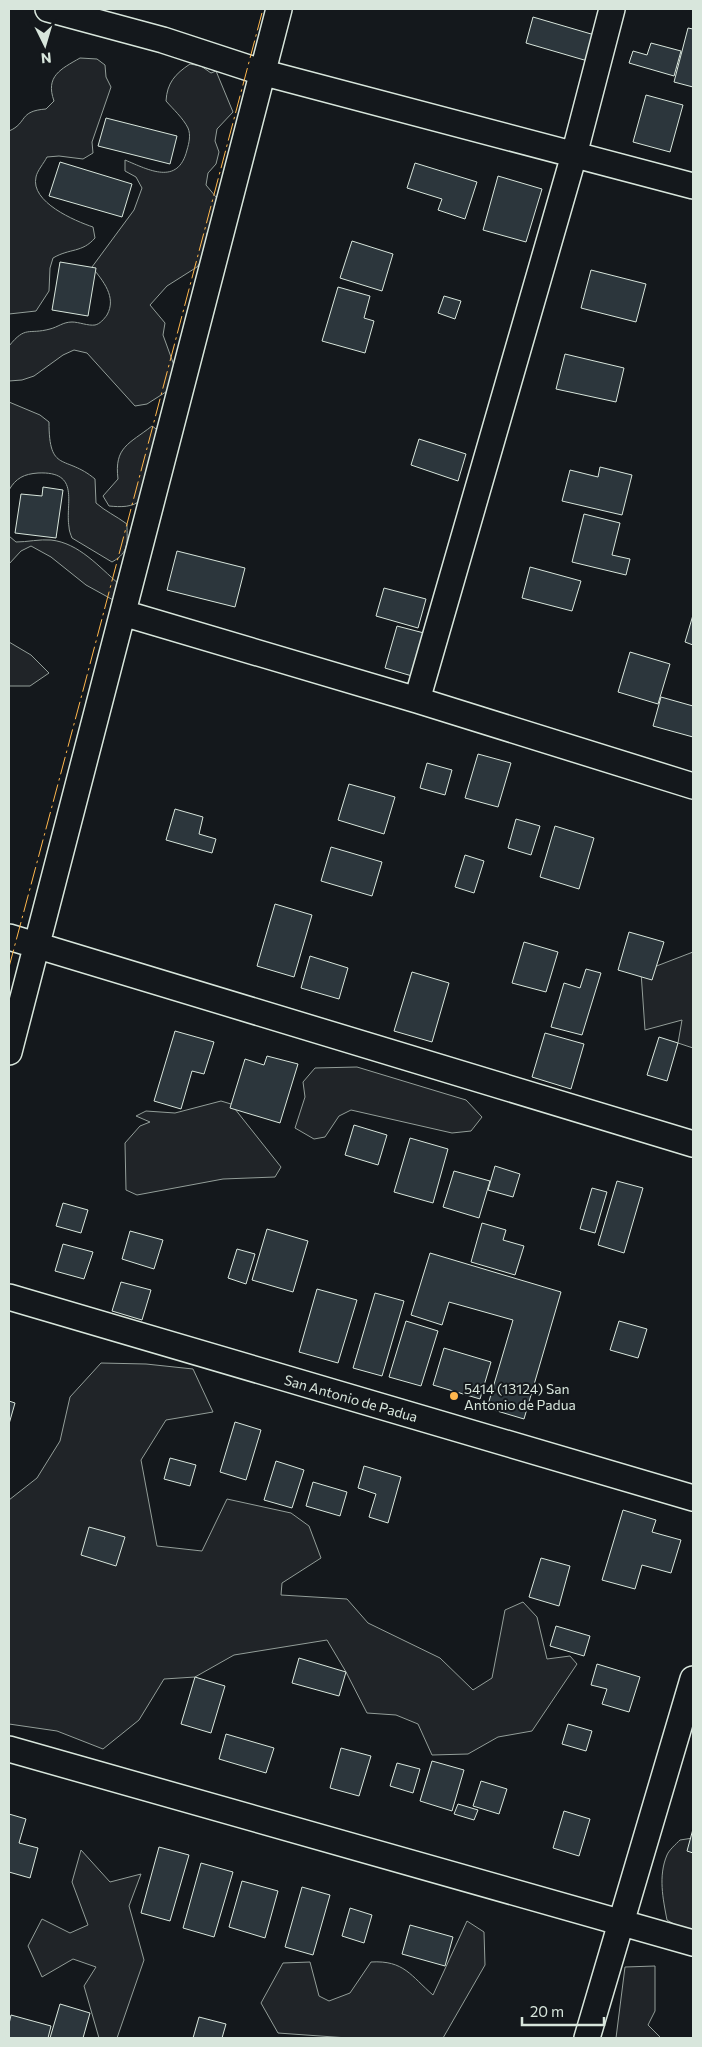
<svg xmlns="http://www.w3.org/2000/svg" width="702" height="2047" viewBox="0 0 702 2047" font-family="Commissioner,sans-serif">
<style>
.green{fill:#202428;stroke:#939e99}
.building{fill:#2c363c;stroke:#d8e6dc}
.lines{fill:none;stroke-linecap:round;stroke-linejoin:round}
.minor-casing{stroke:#d8e6dc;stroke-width:28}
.minor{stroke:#14181c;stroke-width:25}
.power{stroke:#ffb74d;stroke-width:1;stroke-dasharray:18 4 2.5 4;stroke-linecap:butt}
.poi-dot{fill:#ffb74d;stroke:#14181c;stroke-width:2}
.labels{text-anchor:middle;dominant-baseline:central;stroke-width:4;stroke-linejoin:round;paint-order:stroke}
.poi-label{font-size:14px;fill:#d8e6dc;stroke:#14181c;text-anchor:start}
.street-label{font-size:14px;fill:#d8e6dc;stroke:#14181c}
</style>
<rect width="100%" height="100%" fill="#14181c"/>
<path class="green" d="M80,58L97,59L105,65L106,77L111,87L92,142L93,153L83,159L59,156L47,157C44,163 37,171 36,177C30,202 75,221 93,227L95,238C82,253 70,248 53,258L50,268L49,291L36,311L9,314V131C28,123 18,111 46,109L54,101C45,76 61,69 80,58Z
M190,64L201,66L211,73L216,71L233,112L217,129L215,141L219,152L216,164L208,173L206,185L221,203V214L207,233L204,257L197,267L167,286L150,305L165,323L163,335L175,368L169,390L147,404L135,406L87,353L74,350L63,355L34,376L22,380L9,381V346C26,325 28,335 50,329C58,327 63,322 72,322C79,322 88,326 95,325C100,324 104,319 107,315C117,297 103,281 92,267L134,210L142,188L136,177L125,171V160C149,170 178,186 187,150C189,143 191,135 188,128C183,118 173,109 166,101C167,83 175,74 190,64Z
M9,402L40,415L49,422C49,474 65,454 95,479L96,503C105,511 116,516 127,524C127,542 130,552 112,562L72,538C71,535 69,531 69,527C65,503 81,471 38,473C24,474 16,478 9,490Z
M152,426L159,431C156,443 147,492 142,499C133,508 120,507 109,506L103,496L118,479C114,447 129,444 152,426Z
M9,536L16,542C27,542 40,539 51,540C79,543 99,567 119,584L115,601L86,585L51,557L31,546L21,551L9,564Z
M9,642L31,655L49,673L30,686H9Z
M693,952V1048L678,1043L682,1020L645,1030L641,972Z
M357,1067L466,1100L482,1117L471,1131L452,1133L351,1110L339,1116L325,1137L314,1139L295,1128L305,1097L303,1082L315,1068Z
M221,1101L231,1104L281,1167L275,1177L223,1179L137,1195L126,1190L125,1143L140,1126L150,1122L136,1116L146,1111L175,1113Z
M101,1363L146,1364L193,1369L213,1412L166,1420L141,1460L157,1546L202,1551L227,1499L291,1513L309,1526L321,1558L282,1583L281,1595L347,1599L368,1623L440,1658L473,1690L492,1678L505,1610L523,1602L537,1617L547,1659L570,1656L577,1664L532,1731L498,1737L468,1754L432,1755L418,1724L396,1715L367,1713L346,1672L327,1640L234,1655L195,1677L164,1679L139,1720L103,1749L57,1731L9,1724V1500L37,1478L60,1441L70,1397Z
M693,1838V1935L667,1920C663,1899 658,1876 667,1855C669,1850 676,1844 680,1840Z
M81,1850L110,1882L141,1874L129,1906L144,1960L117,2038H99L84,1986L96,1967L73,1959L42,1977L28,1946L42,1919L70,1933L88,1925L72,1882Z
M467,1921L484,1932L485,1965L443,2038H348L278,2033L261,2003L283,1963L310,1962L319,1996L329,2001L350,1993L371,1962C404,1960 411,1976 433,1995Z
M655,1966V2011L648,2025L661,2038H616L625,1967Z"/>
<path class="building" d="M533,17L598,36L591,62L526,43Z
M688,28L693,29V87L674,82Z
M651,43L681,51L674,76L629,63L633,51L647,55Z
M646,95L683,105L670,152L633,142Z
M106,118L177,136L170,164L98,146Z
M60,162L132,184L122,217L49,196Z
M415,163L477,182L465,219L438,210L442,199L407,188Z
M498,176L542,189L526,242L483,230Z
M352,241L393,254L382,291L340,278Z
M60,262L96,268L88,316L52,310Z
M591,270L646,284L636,322L581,308Z
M338,287L370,296L364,318L374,321L365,353L322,341Z
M444,296L461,301L455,319L438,313Z
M565,354L624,368L616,402L556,389Z
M419,439L466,454L458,481L411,465Z
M600,467L632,475L622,515L562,501L570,470L598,477Z
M43,487L63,490L56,538L15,533L21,494L42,496Z
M584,514L620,523L612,555L630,559L626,575L572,562Z
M177,551L245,568L235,607L167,590Z
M530,567L581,581L572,611L522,598Z
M384,588L426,599L418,628L376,616Z
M693,615V645L685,642Z
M397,626L424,633L412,676L385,668Z
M630,652L670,664L658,704L618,692Z
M661,697L693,706V737L653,726Z
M478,754L511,763L498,807L465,798Z
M427,763L452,770L445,795L420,788Z
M349,784L395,797L384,834L338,820Z
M175,809L203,817L199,834L216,839L212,853L166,840Z
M516,819L540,826L531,855L508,848Z
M555,826L594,838L579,889L540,877Z
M331,847L382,862L372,896L321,881Z
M465,855L484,861L474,893L455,887Z
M275,904L312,915L294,977L257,966Z
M629,932L664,942L652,980L618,970Z
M524,942L558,952L546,992L512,983Z
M310,956L348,968L339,999L301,988Z
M586,969L601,973L582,1035L551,1027L564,983L580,988Z
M412,972L449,983L432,1042L394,1031Z
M175,1031L214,1042L204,1074L192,1071L181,1109L154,1101Z
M545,1033L584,1044L571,1089L532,1077Z
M659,1037L678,1043L667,1081L647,1075Z
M267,1056L298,1064L280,1123L230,1108L245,1059L264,1065Z
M354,1125L387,1135L378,1165L345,1155Z
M410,1138L448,1149L433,1203L394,1192Z
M495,1166L520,1174L513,1197L488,1190Z
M454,1171L490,1181L479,1218L443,1207Z
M617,1181L643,1188L624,1253L598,1245Z
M592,1188L607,1192L595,1233L580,1229Z
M63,1203L88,1210L81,1233L56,1226Z
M482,1223L506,1230L503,1240L524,1246L515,1275L471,1262Z
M267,1229L308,1241L293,1292L252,1280Z
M130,1231L163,1240L154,1269L122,1259Z
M63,1244L93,1252L84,1279L55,1271Z
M237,1249L255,1254L246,1284L228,1278Z
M430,1253L561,1292L524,1419L487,1408L513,1320L449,1302L442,1325L411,1315Z
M121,1282L151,1290L142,1320L112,1311Z
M317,1289L357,1300L338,1363L299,1352Z
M375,1293L404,1301L382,1376L353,1368Z
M406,1321L438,1331L421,1386L389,1377Z
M619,1321L647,1329L638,1358L610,1350Z
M444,1348L491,1362L480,1399L433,1385Z
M9,1401L15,1403L9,1424Z
M235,1422L261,1430L246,1480L220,1472Z
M170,1458L196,1465L190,1486L164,1479Z
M276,1461L304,1470L292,1508L264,1500Z
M364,1466L401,1477L388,1523L369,1517L376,1494L358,1488Z
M313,1482L347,1492L340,1516L306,1506Z
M623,1510L656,1520L652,1532L681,1540L671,1573L642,1565L635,1589L602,1580Z
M89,1527L125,1537L116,1566L81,1555Z
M541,1558L570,1566L559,1606L529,1597Z
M556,1626L590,1636L584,1656L550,1646Z
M299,1658L346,1672L339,1696L292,1683Z
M597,1664L640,1677L629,1712L602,1704L607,1689L591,1685Z
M195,1677L225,1686L211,1733L181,1724Z
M568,1724L592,1731L586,1751L562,1744Z
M226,1734L274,1748L266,1773L219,1759Z
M341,1748L371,1756L359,1796L330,1788Z
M432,1761L464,1770L452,1811L420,1801Z
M397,1763L420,1769L413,1793L390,1786Z
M481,1781L507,1789L499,1814L473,1806Z
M458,1804L478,1810L474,1820L454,1814Z
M564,1811L590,1819L579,1856L553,1848Z
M9,1814L26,1819L19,1843L38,1848L30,1878L9,1872Z
M693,1829V1853L687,1851Z
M159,1847L189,1855L170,1921L141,1913Z
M201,1863L233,1872L214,1937L183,1928Z
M242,1881L278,1891L265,1938L229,1927Z
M302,1887L330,1895L313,1955L285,1947Z
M350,1908L372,1915L364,1943L342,1936Z
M410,1925L453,1937L445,1966L402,1954Z
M60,2004L90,2013L83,2038H50Z
M11,2015L51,2026L48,2038H9V2024Z
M199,2017L226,2024L222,2038H193Z"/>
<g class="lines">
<defs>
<path id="minor" d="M48,9L163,40L261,72L693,186
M123,613L417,700L693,786
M417,700L574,155L612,9
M9,937L693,1144
M9,1052L279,9
M9,1297L693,1498
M9,1749L693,1943
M587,2038L693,1679"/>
</defs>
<use href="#minor" class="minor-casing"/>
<use href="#minor" class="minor"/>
<path class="power" d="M9,967L85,683L263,9"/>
</g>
<circle class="poi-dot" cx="454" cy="1396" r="5"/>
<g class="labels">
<g class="poi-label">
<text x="464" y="1388">5414 (13124) San<tspan x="464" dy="16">Antonio de Padua</tspan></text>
</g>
<g class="street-label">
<text transform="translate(351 1398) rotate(16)">San Antonio de Padua</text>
</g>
</g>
<rect width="702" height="2047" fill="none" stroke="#d8e6dc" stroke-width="20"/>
<g transform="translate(45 45) rotate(175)" stroke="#14181c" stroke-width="4" paint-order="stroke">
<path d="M0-4L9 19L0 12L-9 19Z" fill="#d8e6dc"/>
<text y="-8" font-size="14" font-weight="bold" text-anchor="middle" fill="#d8e6dc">N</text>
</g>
<path d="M522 2017v8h82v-8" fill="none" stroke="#d8e6dc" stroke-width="2.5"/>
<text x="530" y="2017" font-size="15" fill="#d8e6dc" stroke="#14181c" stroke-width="4" paint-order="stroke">20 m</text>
</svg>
